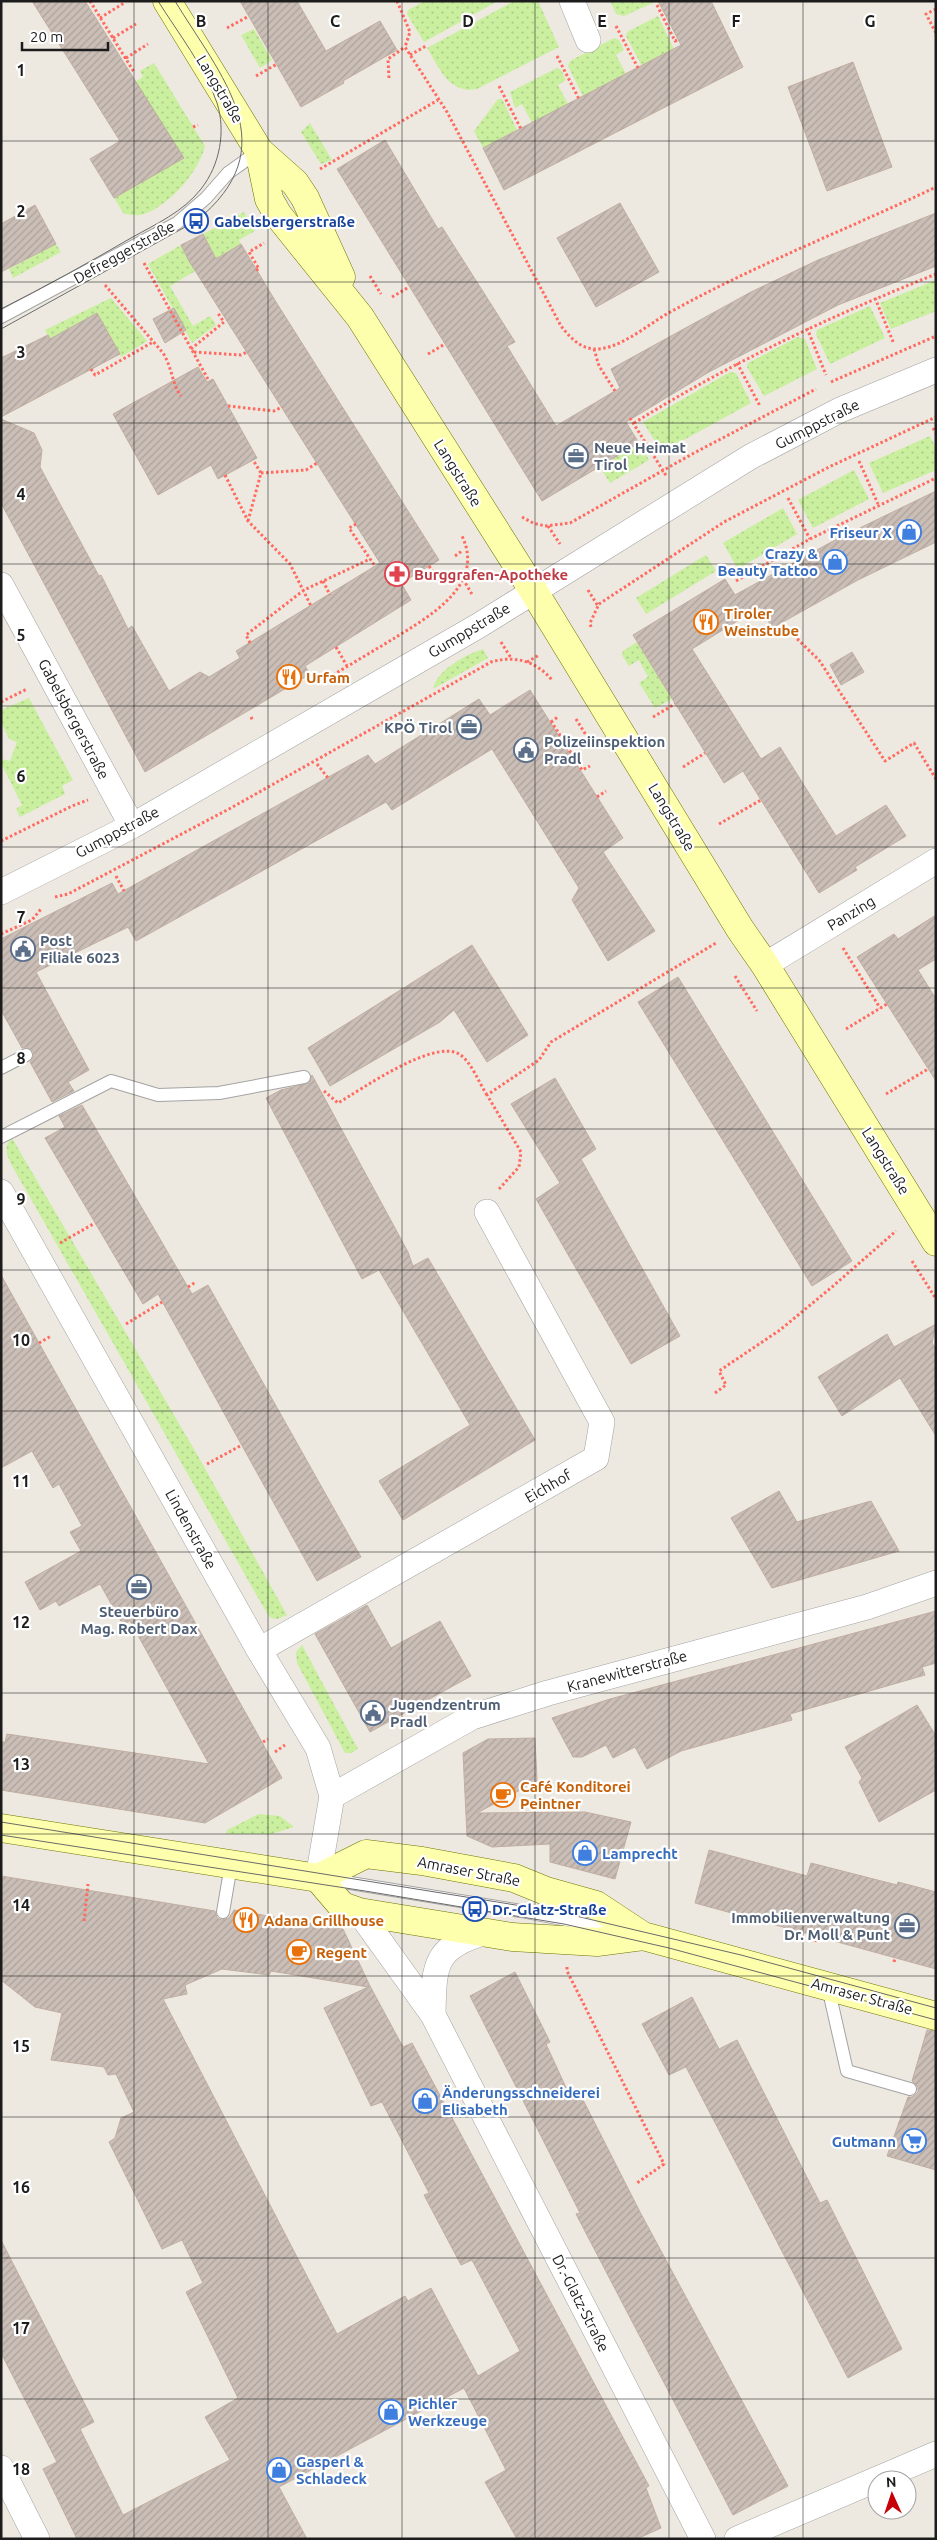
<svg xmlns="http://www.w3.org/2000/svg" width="937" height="2540" viewBox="0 0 937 2540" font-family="Ubuntu,sans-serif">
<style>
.grass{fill:url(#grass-dots)}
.building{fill:url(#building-hatch);stroke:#c1aea1;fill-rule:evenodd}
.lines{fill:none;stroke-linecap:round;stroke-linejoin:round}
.lane-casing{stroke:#a3a3a3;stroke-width:14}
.street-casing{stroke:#a3a3a3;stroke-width:26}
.secondary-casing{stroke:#6c7500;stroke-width:29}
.path{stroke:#ff6b60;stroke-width:3;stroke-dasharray:2.5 2.5;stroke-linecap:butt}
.lane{stroke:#fff;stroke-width:12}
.street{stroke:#fff;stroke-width:25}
.secondary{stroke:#feffad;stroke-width:28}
.tram{stroke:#6a6a6a;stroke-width:1}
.grid{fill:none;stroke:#1c1c1c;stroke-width:1;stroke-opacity:0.55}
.labels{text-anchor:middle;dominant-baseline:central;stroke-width:4.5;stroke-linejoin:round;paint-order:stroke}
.street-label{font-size:15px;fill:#1c1c1c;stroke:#fff}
.transit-label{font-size:15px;font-weight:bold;fill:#164399;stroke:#fff;text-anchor:start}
.service-label{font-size:15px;font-weight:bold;fill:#4e5e75;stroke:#fff;text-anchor:start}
.shop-label{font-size:15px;font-weight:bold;fill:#366cbe;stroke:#fff;text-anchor:start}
.health-label{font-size:15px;font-weight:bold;fill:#be3a42;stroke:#fff;text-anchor:start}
.food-label{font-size:15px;font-weight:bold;fill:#c56008;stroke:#fff;text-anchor:start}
.grid-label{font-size:16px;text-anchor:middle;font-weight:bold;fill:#1c1c1c;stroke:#fff;stroke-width:4.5;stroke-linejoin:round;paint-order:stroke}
</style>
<defs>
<pattern id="grass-dots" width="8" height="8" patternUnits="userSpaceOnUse" patternTransform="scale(1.25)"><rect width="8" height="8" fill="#c9ef9f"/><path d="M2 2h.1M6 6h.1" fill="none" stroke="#accc88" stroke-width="1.8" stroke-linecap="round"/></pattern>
<pattern id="building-hatch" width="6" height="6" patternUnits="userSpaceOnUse" patternTransform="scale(1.25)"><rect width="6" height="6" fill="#cabeb6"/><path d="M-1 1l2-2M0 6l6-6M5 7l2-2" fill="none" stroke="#ada39c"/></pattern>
</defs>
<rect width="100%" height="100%" fill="#eee9e0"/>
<path class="grass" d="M425,1H498L424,42L407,14L408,10Z
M514,1H538L559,47L477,89C449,94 440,69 427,48Z
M610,1H657L624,16L616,14Z
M658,16L674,49L642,66L626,36L627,32Z
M254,29L272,60L260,68L241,35Z
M614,38L619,40L624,50L616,55L626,74L583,96L568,66L570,61Z
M154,63L205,146C199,172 167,209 140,215C135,216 129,214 124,214L114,198L135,82L143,77L140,71Z
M557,68L561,70L566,80L558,85L568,104L532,123L522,104L515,108L510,92Z
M498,99H502L517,130L483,148L474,131Z
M310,123L332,160L321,164L301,132Z
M244,212L255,231L239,240L241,244L170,286L193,326L210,316L216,325L192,343L148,264L181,245L207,241L203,234Z
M56,244L61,252L13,278L9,269Z
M936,280V311L891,329L880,303Z
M111,298L147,341L121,357L97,313L50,339L45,330Z
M870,306L885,338L830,364L816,334L817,330Z
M798,337L805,339L817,369L764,396L747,367L748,363Z
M730,372L736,373L751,403L662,452L643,422Z
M930,436L936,448V470L883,493L869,463Z
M639,443L649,460L610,483L600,467Z
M854,470L869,499L813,528L798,500Z
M783,508L797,534L738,569L723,543Z
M706,555L716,571L646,614L636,598Z
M637,642L672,699L655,708L639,683L648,677L639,660L629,666L622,655L623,651Z
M483,649L488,658L433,689C437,670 465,655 483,649Z
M29,698L73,780L62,786L65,794L20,817L16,809L22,805L1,763V759L10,761L17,742L9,739L1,722V710Z
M12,1138L198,1456L287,1615L278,1619L271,1618L268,1615L15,1171C9,1160 1,1148 12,1138Z
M302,1645L358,1749L351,1753H345L297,1663L296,1652Z
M259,1814L280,1816L294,1827L271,1834H226L227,1830Z"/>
<path class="building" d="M32,1H85L184,158L114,198L90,159L120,141Z
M240,1H297L326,51L380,21L397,50L343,81L344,83L301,107Z
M658,1H711L743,67L504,190L483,148L681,45Z
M853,62L892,167L827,191L788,87Z
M385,140L438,229L442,227L515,342L507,346L556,426L620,388L611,369L751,292L818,260L936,213V266L838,305L709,372L626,422L639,443L542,501L337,169Z
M620,203L659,272L596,307L557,238Z
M35,205L56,244L1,272V224Z
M203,234L216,259L241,244L276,302L439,560L401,583L411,600L305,666L310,674L145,772L1,503V419L34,433L42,450L40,467L99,576L101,575L128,629L132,626L169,691L200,672L209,677L240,658L236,651L380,563L189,261L181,245Z
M174,308L186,330L165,343L153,319Z
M97,313L120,354L1,417V358L48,335L50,339Z
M198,367L207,382L213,379L257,458L218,479L211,465L158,495L113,414Z
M936,491V542L858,580L772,628L760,607L692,649L761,759L780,747L836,836L886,805L906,836L855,867L857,870L819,893L743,771L724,783L633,635L725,579L735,595L835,540Z
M852,652L864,672L841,685L830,665Z
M530,690L623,838L603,852L655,931L608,961L572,900L579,888L492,749L392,810L386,802L136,941L128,927L36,972L89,1070L68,1082L74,1091L52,1102L30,1062L34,1056L33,1051L27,1047L22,1048L1,1010V939L112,883L118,894L368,755L375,764L479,699L490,715Z
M936,915V959L918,970L936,999V1081L857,957L894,934L898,939Z
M472,945L528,1035L487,1062L454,1010L440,1022L330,1086L308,1048Z
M678,977L852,1261L812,1286L638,1002Z
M312,1075L408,1252L413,1266L428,1258L535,1440L403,1520L379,1481L470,1425L379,1270L362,1279L266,1098L281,1090L309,1083Z
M555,1078L596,1149L581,1159L680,1336L631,1364L536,1199L560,1183L511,1104Z
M82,1105L192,1294L208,1285L361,1557L317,1581L158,1294L143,1304L45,1138L65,1127L59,1116Z
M1,1275L282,1778L205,1823L1,1790V1742H5L7,1734L209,1764L130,1621L123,1625L100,1584L59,1606L56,1601L40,1610L25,1582L81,1551L70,1532L82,1526L59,1484L53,1488L32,1451L1,1468Z
M936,1324L932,1343L936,1349V1436L900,1378L842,1416L818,1377L887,1334L894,1347Z
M779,1491L797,1522L871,1501L899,1551L772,1588L731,1518Z
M367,1605L391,1648L440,1621L471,1676L370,1732L315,1634Z
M936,1611V1663L922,1667L925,1675L790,1714L792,1720L681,1751L647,1769L635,1747L613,1758L606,1745L582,1757H573L552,1718L610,1699Z
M917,1705L936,1736V1790L879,1822L859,1782L862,1778L845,1747Z
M535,1738L537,1781L477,1813L585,1812L631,1822L615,1879L550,1862V1844L492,1847L467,1836L463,1753L488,1739Z
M709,1850L807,1876L811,1863L897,1885L898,1882L936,1892V1969L695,1903Z
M1,1876L215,1911L217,1918L222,1920L229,1918L234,1910L343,1929L370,1986L403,2047L412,2043L649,2486L646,2488L661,2528L637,2539H517L485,2482L506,2470L464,2388L279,2487L307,2539H77L43,2469L57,2462L1,2353V2240L94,2422L80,2429L123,2515L230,2460L205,2417L238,2398L186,2292L203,2283L182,2240L162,2249L109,2142L115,2138L121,2118L134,2112L116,2074L108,2075L104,2067L51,2060L62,2013L35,2007L1,1980ZM222,1969L269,1975L271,1971L368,1987L324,2008L371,2106L382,2102L429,2193L424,2195L461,2265L472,2260L520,2351L478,2376L431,2288L408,2301L405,2296L337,2334L163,1999L187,1994L185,1985Z
M515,1972L550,2042L546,2044L568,2092L577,2088L640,2212L788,2486L733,2515L576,2214L580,2213L470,1996Z
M692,1997L719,2049L737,2040L820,2203L827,2200L902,2349L848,2378L686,2067L669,2075L642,2024Z
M927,2030L936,2031V2170L887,2156L908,2097H912L918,2092V2087L912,2081Z"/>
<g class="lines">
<defs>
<path id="lane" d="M1,317L177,223L206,198L228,173L259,151
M1,1068L26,1055
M1,1137L111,1081L158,1095L219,1093L304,1077
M326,1879L521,1911L619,1930
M223,1912L231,1865
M828,1987L847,2071L910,2089"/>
<path id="street" d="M572,1L588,40
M1,585L132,826
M1,892L132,826L362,693L478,626L750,457L840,410L936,370
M765,965L936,861
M1,1192L259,1650L318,1748L332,1796L318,1878
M259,1650L596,1458L602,1422L487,1212
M332,1796L472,1717L548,1693L867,1607L936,1583
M359,1912L433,2015L703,2539
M433,2015C434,1967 433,1947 484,1933
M1,2468L37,2539
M737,2539L936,2454"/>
<path id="secondary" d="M167,1L259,151L295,183L305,198L341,277
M259,151L269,199L278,215L360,317L533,590L740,929L765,965L936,1242
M1,1828L318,1878L366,1854L422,1861L514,1878L546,1891L596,1905L643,1936L936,2016
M318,1878L342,1906L359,1912L512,1937L597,1942L643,1936"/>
</defs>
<use href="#lane" class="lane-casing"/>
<use href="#street" class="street-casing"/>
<use href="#secondary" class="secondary-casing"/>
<path class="path" d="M90,1L134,72
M397,1L410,32L405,47L447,112L561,326C569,336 579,348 594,349C618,350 645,327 665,315C752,266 846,230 936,187
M657,5L675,41L678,40
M936,9L926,14L936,33
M100,18L124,3
M616,26L638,68
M227,28L249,16
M113,38L136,24
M410,55L426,46
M557,56L579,99
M126,58L148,44
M256,76L277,64
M389,78L388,59L405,47
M499,86L521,129
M193,127L198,125
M320,169L438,100
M144,263L209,381
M256,270L259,269L249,252L264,243
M370,276L381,294
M105,285L163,353C172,367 172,384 181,396
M392,297L409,287
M875,298L894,344
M807,328L826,375
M191,349L224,322L217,312
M594,349L599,366L615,391
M194,352L241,355L247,352
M428,354L445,344
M737,363L760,406
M91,369L95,375L153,342
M831,382L936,336
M228,406L274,411L282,407
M630,418L667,477
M634,423C730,363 831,316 936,274
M933,428L936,433
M859,461L878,504
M261,473L306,470L317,463
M225,475L248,521L290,564L311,606
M788,498L810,539
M522,517L533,523L545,526L570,523L694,453L816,389
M248,521L261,473L253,460
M356,524L349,528L375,566
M548,526L560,544
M455,556L462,551
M429,566L439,580L447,575L449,577
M463,579L473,596
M323,581L330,595
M736,581L810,539L936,478
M588,590L598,606
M591,627L590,623L599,604L724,522L829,467L936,417
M790,632L819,660L885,761L914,743L936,779
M501,642L511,658
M250,643L246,635L304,590L370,559
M336,647L347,666
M527,662L539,655
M333,675C353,663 373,651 393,639C428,617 486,586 462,536
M1,702L27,689
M251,717L253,721
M653,717L675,704
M576,719L586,735
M551,721L582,770L590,766
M551,722L559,716
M317,764L328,778
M683,767L705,753
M597,797L606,791
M719,824L761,800
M1,841L72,806L88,800
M116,876L124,891
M55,897L68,894L229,809L491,662C515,655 536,661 552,680
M1,934L32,920L41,909
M843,948L880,1008
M735,976L757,1011
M846,1029L887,1004
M324,1091L338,1103C362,1089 433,1039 459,1054C471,1061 479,1083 487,1095
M886,1094L928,1069
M499,1189L519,1167L521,1152L487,1095L539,1060L551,1042L716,943
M60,1243L95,1223
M912,1261L936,1299
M188,1287L196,1282
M126,1324L162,1302
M39,1343L51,1336
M715,1393L726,1385L719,1371L780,1330L832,1287L896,1231
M207,1464L242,1445
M263,1742L268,1739
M275,1752L285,1745
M84,1921L88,1884
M816,1942L817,1937
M894,1962L895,1958
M567,1967V1971L664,2164L637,2183"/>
<use href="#lane" class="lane"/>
<use href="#street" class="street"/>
<use href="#secondary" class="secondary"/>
<path class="tram" d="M1,309C45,287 88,263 131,238C156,224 183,212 201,189C220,165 226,131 217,103C205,67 178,33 158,1
M1,329L196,221C288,147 221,77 175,1
M1,1822L559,1912L741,1955L936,2008
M1,1835L365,1891L564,1924L669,1948L936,2020"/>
</g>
<path class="grid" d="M134,1V2539M268,1V2539M402,1V2539M535,1V2539M669,1V2539M803,1V2539M1,141H936M1,282H936M1,423H936M1,564H936M1,706H936M1,847H936M1,988H936M1,1129H936M1,1270H936M1,1411H936M1,1552H936M1,1693H936M1,1834H936M1,1976H936M1,2117H936M1,2258H936M1,2399H936"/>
<defs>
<symbol id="bus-ring" viewBox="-11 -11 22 22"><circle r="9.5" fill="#fff" stroke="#1a4fb4" stroke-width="1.5"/><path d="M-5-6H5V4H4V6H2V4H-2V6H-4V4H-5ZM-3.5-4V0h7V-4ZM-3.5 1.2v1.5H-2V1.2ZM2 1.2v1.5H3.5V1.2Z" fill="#1a4fb4"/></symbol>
<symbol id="office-ring" viewBox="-11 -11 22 22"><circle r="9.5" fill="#fff" stroke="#5c6f8a" stroke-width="1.5"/><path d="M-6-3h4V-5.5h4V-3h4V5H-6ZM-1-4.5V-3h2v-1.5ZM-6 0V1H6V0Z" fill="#5c6f8a"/></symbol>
<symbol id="shop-ring" viewBox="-11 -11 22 22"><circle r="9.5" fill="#fff" stroke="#3f7fe0" stroke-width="1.5"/><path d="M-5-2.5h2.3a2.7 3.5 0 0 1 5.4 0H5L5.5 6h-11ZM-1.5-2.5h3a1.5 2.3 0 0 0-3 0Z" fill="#3f7fe0"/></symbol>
<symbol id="pharmacy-ring" viewBox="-11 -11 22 22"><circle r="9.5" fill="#fff" stroke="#e0444e" stroke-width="1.5"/><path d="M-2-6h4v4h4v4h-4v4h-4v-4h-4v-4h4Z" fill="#e0444e"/></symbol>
<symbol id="restaurant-ring" viewBox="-11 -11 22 22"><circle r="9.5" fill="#fff" stroke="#e8710a" stroke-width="1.5"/><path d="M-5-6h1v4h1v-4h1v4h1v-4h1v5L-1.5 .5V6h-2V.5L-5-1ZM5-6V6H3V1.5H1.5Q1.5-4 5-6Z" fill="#e8710a"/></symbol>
<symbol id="civic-ring" viewBox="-11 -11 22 22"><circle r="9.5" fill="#fff" stroke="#5c6f8a" stroke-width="1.5"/><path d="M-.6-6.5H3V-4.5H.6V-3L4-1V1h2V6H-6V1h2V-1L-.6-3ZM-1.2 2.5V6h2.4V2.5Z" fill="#5c6f8a"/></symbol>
<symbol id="cafe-ring" viewBox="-11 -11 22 22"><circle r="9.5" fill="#fff" stroke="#e8710a" stroke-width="1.5"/><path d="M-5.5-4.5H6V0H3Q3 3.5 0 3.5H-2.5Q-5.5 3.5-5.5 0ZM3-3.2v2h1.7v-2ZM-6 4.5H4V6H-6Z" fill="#e8710a"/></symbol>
<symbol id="supermarket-ring" viewBox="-11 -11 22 22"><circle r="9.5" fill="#fff" stroke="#3f7fe0" stroke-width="1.5"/><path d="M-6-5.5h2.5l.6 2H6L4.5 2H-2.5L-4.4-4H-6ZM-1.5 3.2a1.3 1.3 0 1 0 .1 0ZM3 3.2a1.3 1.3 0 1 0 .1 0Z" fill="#3f7fe0"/></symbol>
</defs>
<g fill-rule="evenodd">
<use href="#bus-ring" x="182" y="207" width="28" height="28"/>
<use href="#office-ring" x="562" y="442" width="28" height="28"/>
<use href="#shop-ring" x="895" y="518" width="28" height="28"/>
<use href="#shop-ring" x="821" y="548" width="28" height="28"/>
<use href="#pharmacy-ring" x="383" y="560" width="28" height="28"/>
<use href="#restaurant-ring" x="692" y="608" width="28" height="28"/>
<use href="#restaurant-ring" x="275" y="663" width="28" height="28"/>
<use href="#office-ring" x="455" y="713" width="28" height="28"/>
<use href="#civic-ring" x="512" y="736" width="28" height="28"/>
<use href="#civic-ring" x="9" y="935" width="28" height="28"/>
<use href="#office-ring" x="125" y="1573" width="28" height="28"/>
<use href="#civic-ring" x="359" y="1699" width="28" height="28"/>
<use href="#cafe-ring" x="489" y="1781" width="28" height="28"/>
<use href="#shop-ring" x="571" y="1839" width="28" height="28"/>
<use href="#bus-ring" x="461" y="1895" width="28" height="28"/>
<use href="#restaurant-ring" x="232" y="1906" width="28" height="28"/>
<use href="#office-ring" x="893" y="1912" width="28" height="28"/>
<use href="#cafe-ring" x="285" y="1938" width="28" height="28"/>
<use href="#shop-ring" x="411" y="2087" width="28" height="28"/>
<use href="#supermarket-ring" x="900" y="2127" width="28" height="28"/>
<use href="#shop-ring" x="377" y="2398" width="28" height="28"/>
<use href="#shop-ring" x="265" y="2456" width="28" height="28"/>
</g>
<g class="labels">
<g class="street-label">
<text transform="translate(220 89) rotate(59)">Langstraße</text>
<text transform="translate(124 252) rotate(-29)">Defreggerstraße</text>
<text transform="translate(817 424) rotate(-27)">Gumppstraße</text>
<text transform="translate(458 473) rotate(58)">Langstraße</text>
<text transform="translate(469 630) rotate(-31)">Gumppstraße</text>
<text transform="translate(74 719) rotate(62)">Gabelsbergerstraße</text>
<text transform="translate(672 817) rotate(59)">Langstraße</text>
<text transform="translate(117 832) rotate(-28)">Gumppstraße</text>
<text transform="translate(851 913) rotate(-31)">Panzing</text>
<text transform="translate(886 1161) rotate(58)">Langstraße</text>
<text transform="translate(548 1486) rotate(-30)">Eichhof</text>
<text transform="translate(191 1529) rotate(61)">Lindenstraße</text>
<text transform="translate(627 1671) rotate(-15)">Kranewitterstraße</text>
<text transform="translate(469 1871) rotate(11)">Amraser Straße</text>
<text transform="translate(862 1996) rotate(15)">Amraser Straße</text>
<text transform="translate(581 2303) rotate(63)">Dr.-Glatz-Straße</text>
</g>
<g class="transit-label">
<text x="214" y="221">Gabelsbergerstraße</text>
<text x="492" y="1909">Dr.-Glatz-Straße</text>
</g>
<g class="service-label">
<text x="594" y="447">Neue Heimat<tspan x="594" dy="17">Tirol</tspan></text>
<text x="452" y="727" text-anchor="end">KPÖ Tirol</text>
<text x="544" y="741">Polizeiinspektion<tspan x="544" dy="17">Pradl</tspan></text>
<text x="40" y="940">Post<tspan x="40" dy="17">Filiale 6023</tspan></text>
<text x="139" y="1611" text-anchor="middle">Steuerbüro<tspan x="139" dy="17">Mag. Robert Dax</tspan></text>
<text x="390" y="1704">Jugendzentrum<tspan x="390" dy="17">Pradl</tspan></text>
<text x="890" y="1917" text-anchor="end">Immobilienverwaltung<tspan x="890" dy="17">Dr. Moll &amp; Punt</tspan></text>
</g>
<g class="shop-label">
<text x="892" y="532" text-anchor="end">Friseur X</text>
<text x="818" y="553" text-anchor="end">Crazy &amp;<tspan x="818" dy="17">Beauty Tattoo</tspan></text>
<text x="602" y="1853">Lamprecht</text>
<text x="442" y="2092">Änderungsschneiderei<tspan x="442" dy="17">Elisabeth</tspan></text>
<text x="896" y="2141" text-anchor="end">Gutmann</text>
<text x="408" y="2403">Pichler<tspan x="408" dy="17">Werkzeuge</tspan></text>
<text x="296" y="2461">Gasperl &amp;<tspan x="296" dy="17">Schladeck</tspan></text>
</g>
<g class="health-label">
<text x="414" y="574">Burggrafen-Apotheke</text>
</g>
<g class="food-label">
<text x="724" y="613">Tiroler<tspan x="724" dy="17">Weinstube</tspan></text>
<text x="306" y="677">Urfam</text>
<text x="520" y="1786">Café Konditorei<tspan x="520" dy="17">Peintner</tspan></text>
<text x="264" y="1920">Adana Grillhouse</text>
<text x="316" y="1952">Regent</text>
</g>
</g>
<g class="grid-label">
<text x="201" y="27">B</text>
<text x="335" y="27">C</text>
<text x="468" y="27">D</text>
<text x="602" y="27">E</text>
<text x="736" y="27">F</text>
<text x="870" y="27">G</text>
<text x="21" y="76">1</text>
<text x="21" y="217">2</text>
<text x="21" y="358">3</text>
<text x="21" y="500">4</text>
<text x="21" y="641">5</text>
<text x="21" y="782">6</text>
<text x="21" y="923">7</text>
<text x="21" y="1064">8</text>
<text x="21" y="1205">9</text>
<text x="21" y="1346">10</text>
<text x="21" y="1487">11</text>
<text x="21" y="1628">12</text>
<text x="21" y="1770">13</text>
<text x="21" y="1911">14</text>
<text x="21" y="2052">15</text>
<text x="21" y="2193">16</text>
<text x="21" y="2334">17</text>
<text x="21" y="2475">18</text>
</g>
<rect width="937" height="2540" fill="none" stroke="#1c1c1c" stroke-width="5"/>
<g transform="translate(892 2495) rotate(357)"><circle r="24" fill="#ffffff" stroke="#a4a4a4"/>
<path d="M0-4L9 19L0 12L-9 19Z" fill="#c70007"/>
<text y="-8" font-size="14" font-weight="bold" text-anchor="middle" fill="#1c1c1c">N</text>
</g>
<path d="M22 42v8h86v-8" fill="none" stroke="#1c1c1c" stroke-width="2.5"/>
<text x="30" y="42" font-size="15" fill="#1c1c1c" stroke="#ffffff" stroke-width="4" paint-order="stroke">20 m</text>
</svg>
